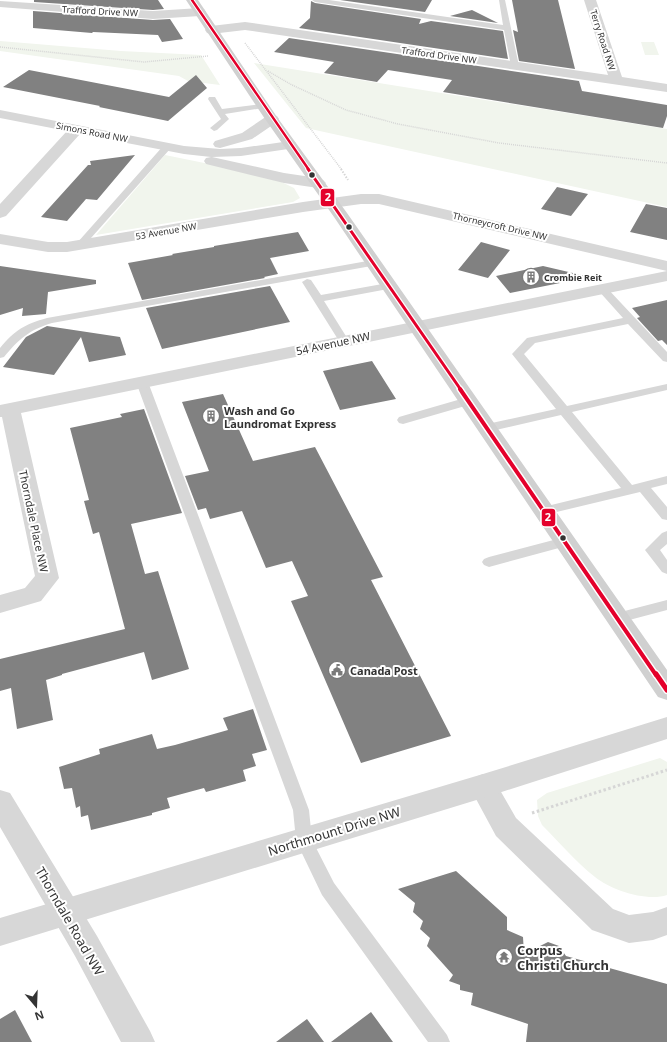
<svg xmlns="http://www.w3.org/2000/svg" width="667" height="1042" viewBox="0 0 667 1042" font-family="'Noto Sans',sans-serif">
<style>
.green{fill:#f1f5ed}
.building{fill:#818181}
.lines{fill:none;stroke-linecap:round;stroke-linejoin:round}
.path-far2{stroke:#d6d6d6;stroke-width:1.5;stroke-dasharray:1 1;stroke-linecap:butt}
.path-far1{stroke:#d6d6d6;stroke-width:2;stroke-dasharray:1.5 1.5;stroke-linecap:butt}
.path{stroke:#d6d6d6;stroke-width:3;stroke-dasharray:2.5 2.5;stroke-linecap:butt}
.service{fill:#d7d7d7;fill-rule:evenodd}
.minor{fill:#d7d7d7;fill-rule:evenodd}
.tertiary{fill:#d7d7d7;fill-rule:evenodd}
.secondary{fill:#d0d0d0;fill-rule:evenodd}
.bus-1-far3-casing{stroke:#fff;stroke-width:4.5}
.bus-1-far2-casing{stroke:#fff;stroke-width:5.5}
.bus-1-far1-casing{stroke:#fff;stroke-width:7}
.bus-1-casing{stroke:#fff;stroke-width:8}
.bus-1-far3{stroke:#e4002b;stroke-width:2.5}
.bus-1-far2{stroke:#e4002b;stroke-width:3}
.bus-1-far1{stroke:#e4002b;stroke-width:4}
.bus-1{stroke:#e4002b;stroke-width:5}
.bus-dot{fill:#333;stroke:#fff;stroke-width:1.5}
.labels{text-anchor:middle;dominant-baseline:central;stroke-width:4;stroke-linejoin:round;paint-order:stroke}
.far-street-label{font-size:9px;fill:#333;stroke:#fff}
.far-poi-label{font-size:9px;font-weight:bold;fill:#333;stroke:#fff;text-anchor:start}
.street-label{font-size:11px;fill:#333;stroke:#fff}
.poi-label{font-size:11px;font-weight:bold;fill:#333;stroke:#fff;text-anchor:start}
.near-street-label{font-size:13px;fill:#333;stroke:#fff}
.near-poi-label{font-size:13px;font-weight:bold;fill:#333;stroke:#fff;text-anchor:start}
.line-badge{stroke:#fff;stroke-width:1.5}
.badge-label{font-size:11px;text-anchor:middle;font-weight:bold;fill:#fff}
</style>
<rect width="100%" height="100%" fill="#fff"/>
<path class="green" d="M0,41L121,51L201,55L220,85L188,81L179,76L0,51Z
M641,42H654L659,55H645Z
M254,63L667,129V207L306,128Z
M165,155L269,176L294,188L300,198L293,202L96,235Z
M660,758L667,762V895C647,902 611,890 595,877C576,862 559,842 542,825L538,816L537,800L547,793Z"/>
<path class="building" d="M34,0H158L164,9L153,10L34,2Z
M340,0H432L425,12Z
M512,0H558L575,69L519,61L513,30L518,32Z
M311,1L315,3L421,19L419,24L431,21L503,31L508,59L299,28L310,18Z
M472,10L498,23L450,16Z
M33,11L153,20L170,19L183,39L162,42L158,35L93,32L92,33L33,28Z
M289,38L579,81L582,91L667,105V116L663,128L443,92L452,80L388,70L377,82L324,73L334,62L274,52Z
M29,70L169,97L196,75L207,88L168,121L99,107L100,106L3,87Z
M135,155L97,200L86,199L67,221L41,217L88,165H91L90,161Z
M557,187L588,194L571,216L541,209Z
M646,204L667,208V240L630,232Z
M298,232L309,251L270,258L278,274L264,277L265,278L142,300L128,263L173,255L172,254L214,247V246Z
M481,242L510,250L488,278L458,270Z
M0,266L96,280V284L48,292L46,314L22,316L23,308L0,315Z
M543,266L590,277L510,293L496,276Z
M270,286L290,322L162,349L146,308Z
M667,300V345L662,340L658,341L637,318L640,317L632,308Z
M47,326L120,337L126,355L89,362L81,337L54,375L3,367L26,337Z
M372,361L396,399L340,410L323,371Z
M223,394L253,461L315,447L383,577L371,580L451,736L361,763L291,601L308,596L292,561L266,568L242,511L210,519L206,508L198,510L185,476L209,471L182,402Z
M144,409L182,513L131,524L145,574L158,571L189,669L152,680L144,652L62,674V675L46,680L53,720L17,729L11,688L0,691V659L125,629L99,532L93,534L84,501L89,500L70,428L122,417L120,414Z
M253,709L267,750L252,754L256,766L243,770L246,781L206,792L204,788L167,798L170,808L152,813V815L91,830L88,815L81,817L80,806L76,808L72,788L64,789L59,767L100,754L99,749L152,734L157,749L175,745L228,730L223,718Z
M456,871L507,917V930L523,937L524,954L548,942L559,946L566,956L667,984V1042H526L528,1024L471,1005L473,993L460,990V985L449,981L453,975L427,946L430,938L420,929L423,921L413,912L415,903L398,889Z
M15,1010L32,1042H0V1019Z
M371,1012L393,1042H331Z
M307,1019L324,1042H276Z"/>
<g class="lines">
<path class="path-far2" d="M245,43L342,170
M0,47L144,62L208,56
M268,71L290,84L346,110L398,124L499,143L667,163"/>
<path class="path-far1" d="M341,169L348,180"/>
<path class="path" d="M532,813L667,770"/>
<path class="service" d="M312,0H329L503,25L499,0H505L519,66L515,68L511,66L504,30L315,2Z
M209,97H215L222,109L263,104L267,106L263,108L225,114L229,119L217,130L214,131L210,128L221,119L208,99Z
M167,144L170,145L171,147L170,149L83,247H77L75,245L77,243L164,145Z
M373,260L377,261L378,263L377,265L52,323C29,330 19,339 4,357L0,358V348C15,330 25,324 47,318Z
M307,279L311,280L321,295L388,283L393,286L388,289L324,301L349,341L344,344L339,341L302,282Z
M602,286L606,287L667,352V362L663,361L628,324L535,343L524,354L567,406L667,384V390L572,412L632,485L667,476V484L651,488L667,507V520L662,519L640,492L544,515L539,514L538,511L539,508L621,488L561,415L487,432L483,431L481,428L483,425L487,424L556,409L512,354L527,338L623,318L597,289Z
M142,379L146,380L148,382L309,810L312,840L334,883L447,1035L450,1042H428L322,895L298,845L296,840L293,810L136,382L138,380Z
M468,397L472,398L474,401L472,404L403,424L399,423L397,420L399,417Z
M667,531V544L660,550L667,560V574L662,572L645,550L662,533Z
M565,537L570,539L572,542L570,545L489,567L484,565L482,562L484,559L489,557Z
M667,600V610L618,623L613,622L611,618L613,614Z"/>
<path class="minor" d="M584,0H596L622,77L667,84V92L245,30L211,34L207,33L205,30L207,27L211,26L245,22L608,75Z
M0,1L153,11L200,8L204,9L206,12L204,15L200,16L153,19L0,7Z
M0,110L184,146L220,149L241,148L290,141L295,142L297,145L295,148L241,156L212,157L284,173L318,178L323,180L326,183L323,186L318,188L284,183L206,164L204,161L206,158L211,157L184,154L80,134L6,216L0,218V204L67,131L0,118Z
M272,115L277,116L279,119L277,122L252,139L220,148L215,147L213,144L215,141L242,133L267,116Z
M361,194H379L667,261V281L21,413L59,578L41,601L0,613V595L25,588L35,576L2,417H0V405L667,271L379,204H361L303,212L67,252H48L0,244V234L48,242H67L303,202Z
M483,774L493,778L516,818L613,909L629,915L653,912L667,907V935L653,940L629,943L592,930L496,836L469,786L473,778Z
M0,790L10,793L97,936L150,1031L155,1042H121L75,956L0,827Z"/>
<path class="tertiary" d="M667,717V739L483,798L0,946V918L483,774Z"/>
<path class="secondary" d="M186,0H198L277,117L347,213L667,670V700L658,697L334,217L265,119Z"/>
<defs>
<path id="bus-1-far3" d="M192,0L309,170"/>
<path id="bus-1-far2" d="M308,169L461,390"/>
<path id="bus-1-far1" d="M460,389L656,675"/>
<path id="bus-1" d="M656,674L667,690"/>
</defs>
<use href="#bus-1-far3" class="bus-1-far3-casing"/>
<use href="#bus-1-far2" class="bus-1-far2-casing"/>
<use href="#bus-1-far1" class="bus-1-far1-casing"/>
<use href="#bus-1" class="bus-1-casing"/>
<use href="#bus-1-far3" class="bus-1-far3"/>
<use href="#bus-1-far2" class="bus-1-far2"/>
<use href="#bus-1-far1" class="bus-1-far1"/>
<use href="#bus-1" class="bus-1"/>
</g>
<defs>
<symbol id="building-ring" viewBox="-11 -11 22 22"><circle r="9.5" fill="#fff" stroke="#7a7a7a" stroke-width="1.5"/><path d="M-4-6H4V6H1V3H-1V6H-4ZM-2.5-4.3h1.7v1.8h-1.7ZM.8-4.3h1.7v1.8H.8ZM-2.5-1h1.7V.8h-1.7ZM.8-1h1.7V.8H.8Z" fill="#7a7a7a"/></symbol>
<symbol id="civic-ring" viewBox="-11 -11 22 22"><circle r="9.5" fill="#fff" stroke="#7a7a7a" stroke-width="1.5"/><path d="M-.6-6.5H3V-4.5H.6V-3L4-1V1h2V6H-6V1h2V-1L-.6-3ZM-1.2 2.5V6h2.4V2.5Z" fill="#7a7a7a"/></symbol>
<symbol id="temple-ring" viewBox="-11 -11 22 22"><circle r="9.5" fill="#fff" stroke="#7a7a7a" stroke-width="1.5"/><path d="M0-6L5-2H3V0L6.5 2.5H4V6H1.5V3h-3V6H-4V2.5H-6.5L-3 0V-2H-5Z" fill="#7a7a7a"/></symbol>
</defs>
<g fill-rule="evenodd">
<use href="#building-ring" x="521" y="267" width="20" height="20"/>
<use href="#building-ring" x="201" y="406" width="20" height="20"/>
<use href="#civic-ring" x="327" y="660" width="20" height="20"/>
<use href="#temple-ring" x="494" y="947" width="20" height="20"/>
</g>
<g class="bus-dot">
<circle cx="312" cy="175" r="3.5"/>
<circle cx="349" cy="227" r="3.5"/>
<circle cx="563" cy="538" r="3.5"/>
</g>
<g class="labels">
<g class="far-street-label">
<text transform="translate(100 11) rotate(3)">Trafford Drive NW</text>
<text transform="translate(603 40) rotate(72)">Terry Road NW</text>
<text transform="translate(439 55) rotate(8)">Trafford Drive NW</text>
<text transform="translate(92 132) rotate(11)">Simons Road NW</text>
<text transform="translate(500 226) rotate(13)">Thorneycroft Drive NW</text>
<text transform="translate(166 231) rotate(-10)">53 Avenue NW</text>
</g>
<g class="far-poi-label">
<text x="544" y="277">Crombie Reit</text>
</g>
<g class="street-label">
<text transform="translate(333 343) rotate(-12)">54 Avenue NW</text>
<text transform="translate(34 521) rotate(78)">Thorndale Place NW</text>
</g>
<g class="poi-label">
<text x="224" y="410">Wash and Go<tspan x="224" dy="13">Laundromat Express</tspan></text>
<text x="350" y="670">Canada Post</text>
</g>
<g class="near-street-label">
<text transform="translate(334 831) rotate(-17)">Northmount Drive NW</text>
<text transform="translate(70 921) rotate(60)">Thorndale Road NW</text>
</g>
<g class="near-poi-label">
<text x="517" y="950">Corpus<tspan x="517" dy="15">Christi Church</tspan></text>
</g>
</g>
<g class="line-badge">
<rect x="320" y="188" width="15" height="19" rx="4" fill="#e4002b"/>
<rect x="541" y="508" width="15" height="19" rx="4" fill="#e4002b"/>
</g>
<g class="badge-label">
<text x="328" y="201">2</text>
<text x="548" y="521">2</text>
</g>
<g transform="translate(36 1006) rotate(161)" stroke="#ffffff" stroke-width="3" paint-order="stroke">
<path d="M0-3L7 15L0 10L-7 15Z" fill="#333333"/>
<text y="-6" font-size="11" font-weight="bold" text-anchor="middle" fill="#333333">N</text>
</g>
</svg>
